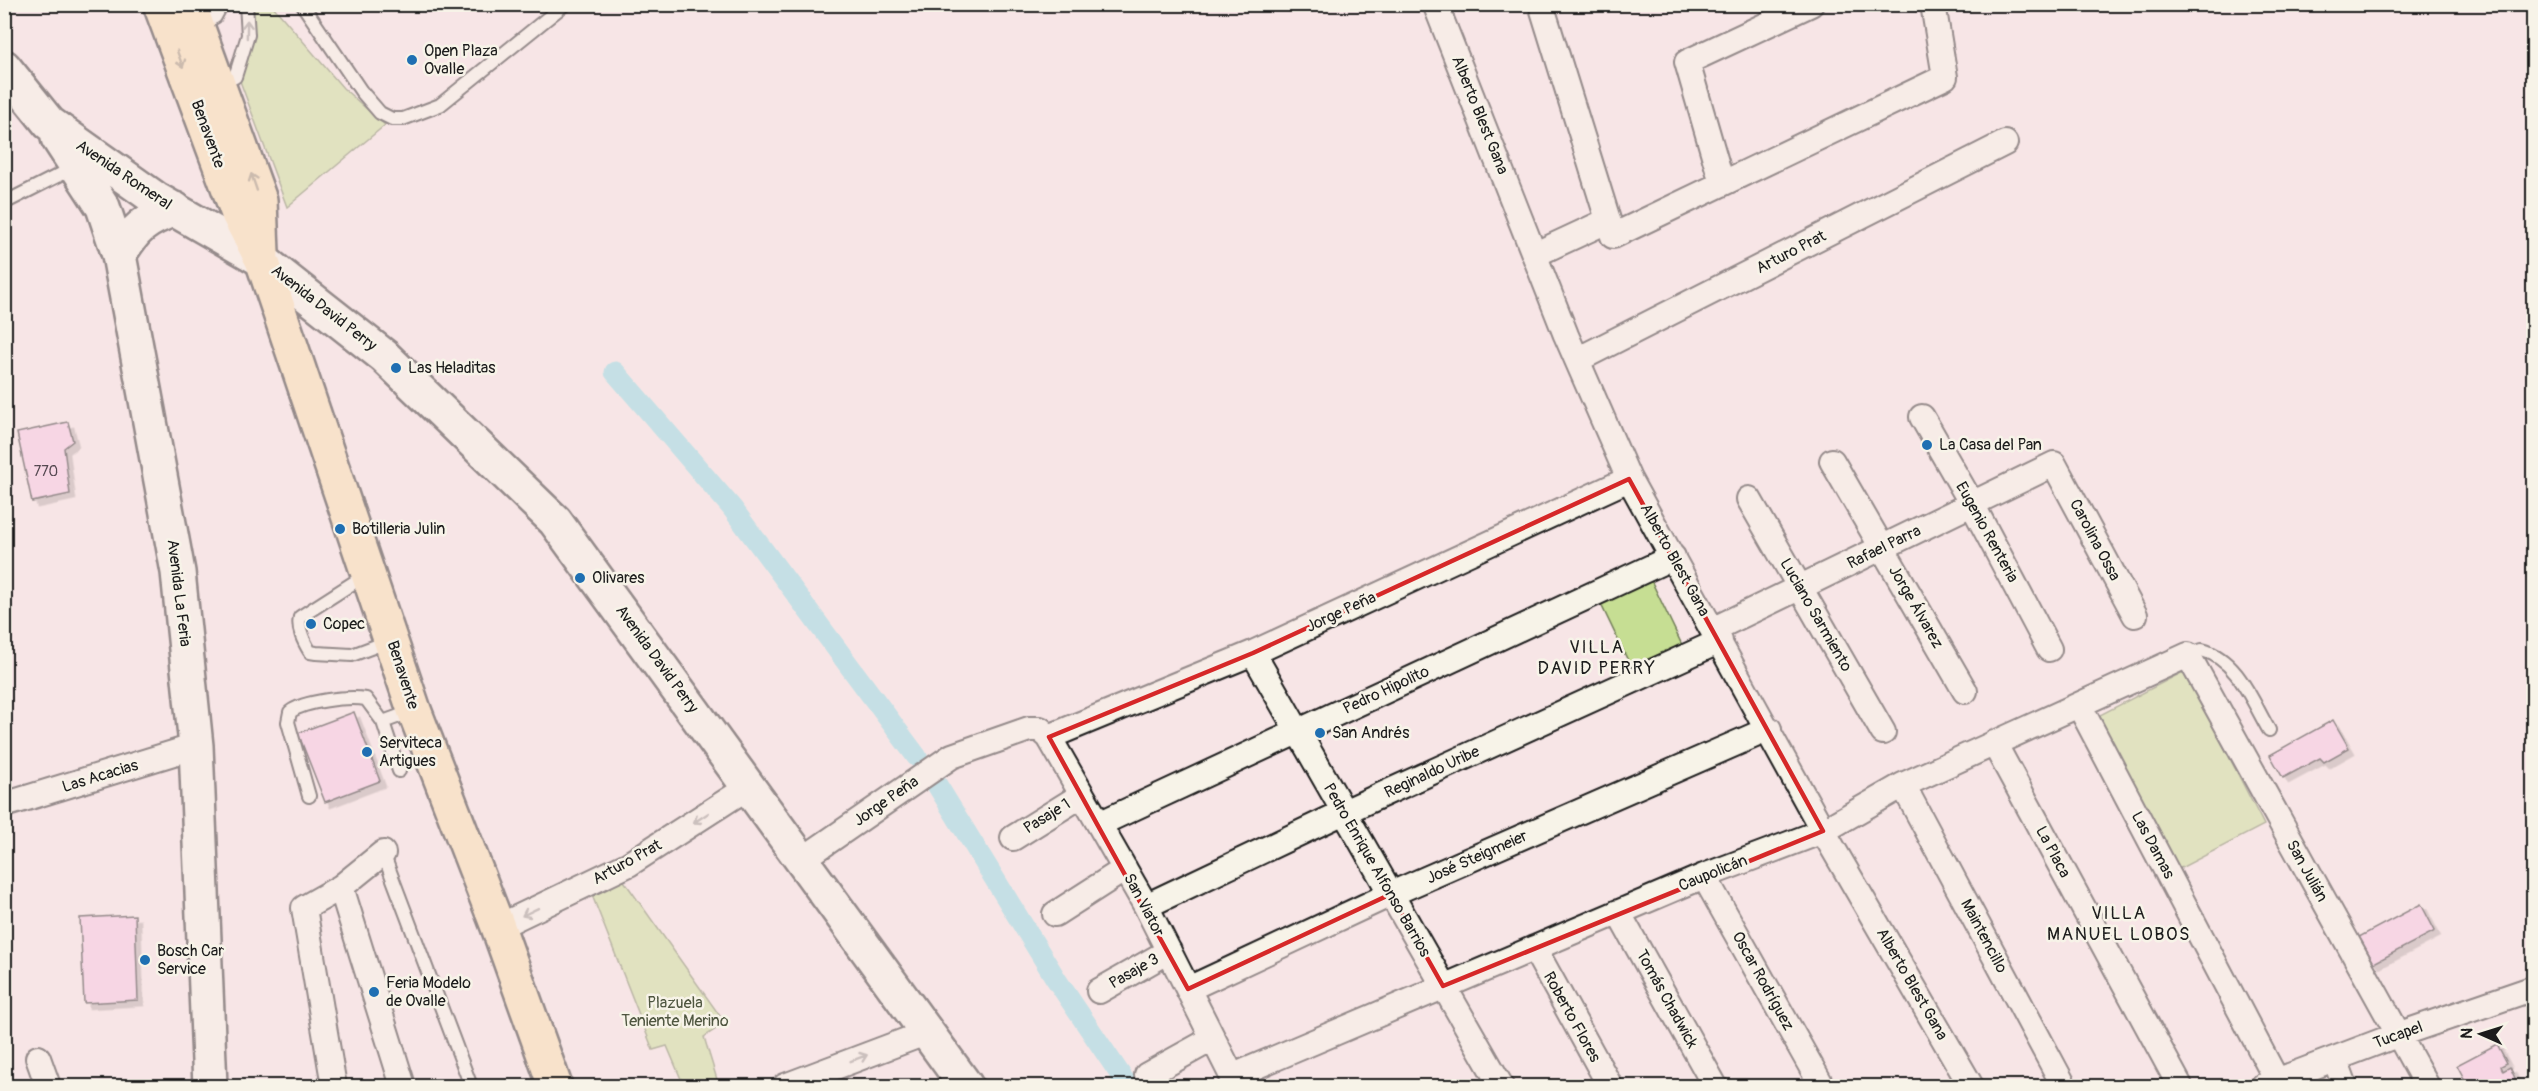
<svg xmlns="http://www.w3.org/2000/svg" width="2538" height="1091" viewBox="0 0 2538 1091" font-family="Pangolin,sans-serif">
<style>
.green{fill:#c6de93;stroke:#717d58;stroke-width:1.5}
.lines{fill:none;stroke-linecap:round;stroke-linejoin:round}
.canal{stroke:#88d8e4;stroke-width:21}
.building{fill:#f6c4e3;stroke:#1c1c1c;stroke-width:1.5;filter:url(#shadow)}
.lane-casing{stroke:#1c1c1c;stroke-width:16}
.street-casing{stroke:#1c1c1c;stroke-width:28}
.secondary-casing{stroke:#1c1c1c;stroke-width:38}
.primary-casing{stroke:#1c1c1c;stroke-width:38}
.lane{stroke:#f7f3e8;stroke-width:12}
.street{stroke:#f7f3e8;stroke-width:24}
.secondary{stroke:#f7f3e8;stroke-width:33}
.primary{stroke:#f9deab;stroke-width:33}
.oneway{stroke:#94928c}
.oneway2{stroke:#96876b}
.marked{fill:none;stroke:#d62828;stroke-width:4.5;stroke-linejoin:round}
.poi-dot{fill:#1f6fb2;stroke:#f7f3e8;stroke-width:2}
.labels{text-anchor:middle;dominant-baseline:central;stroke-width:5;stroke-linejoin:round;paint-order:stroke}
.number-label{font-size:14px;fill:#52464e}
.poi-label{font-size:16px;fill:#1c1c1c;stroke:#f7f3e8;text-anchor:start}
.street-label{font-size:16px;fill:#1c1c1c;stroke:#f7f3e8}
.park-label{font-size:16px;fill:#4f5640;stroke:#f7f3e8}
.neighbourhood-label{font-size:18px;letter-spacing:1.5px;fill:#1c1c1c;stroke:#f7f3e8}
</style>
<defs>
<filter id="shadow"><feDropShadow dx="5.5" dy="5.5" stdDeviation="0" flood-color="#0004"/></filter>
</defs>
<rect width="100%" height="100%" fill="#f7e5e6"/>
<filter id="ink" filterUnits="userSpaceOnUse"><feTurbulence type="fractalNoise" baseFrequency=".0167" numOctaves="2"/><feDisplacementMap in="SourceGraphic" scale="12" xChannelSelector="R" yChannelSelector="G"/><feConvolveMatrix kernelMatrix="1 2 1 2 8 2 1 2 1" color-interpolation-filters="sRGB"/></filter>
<g filter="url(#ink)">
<path class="green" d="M248,5H272L343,88L385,125L287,207L234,65L253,20Z
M1648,574L1682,645L1632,669L1598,598Z
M2185,671L2264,825L2177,870L2098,716Z
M622,878L725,1023L704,1037L719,1086H684L667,1046L653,1050L592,895Z"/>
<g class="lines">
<path class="canal" d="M615,372L732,508L917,757
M934,780L1056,979L1128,1086"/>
</g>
<path class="building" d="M68,422L73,441L64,448L70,494L32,502L17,433Z
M354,712L380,781L325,802L298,733Z
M2333,720L2349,748L2324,762L2320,758L2283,778L2270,755Z
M2421,904L2435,931L2374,963L2359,937Z
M135,915L138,1000L84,1003L80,918Z
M2497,1044L2507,1063L2501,1066L2503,1071L2510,1067L2518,1085L2471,1086L2475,1085L2474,1082L2468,1086L2457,1065Z"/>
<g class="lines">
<defs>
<path id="lane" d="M302,4L361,91L380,113L392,119H403L440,105L565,4
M198,26L215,17L222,4
M220,83L235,77L248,35L246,4
M4,203L75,167
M367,574L300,617C297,629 304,642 310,652L316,653L352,655L389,641
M2188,655L2202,650C2237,659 2252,701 2269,730
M383,722L413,711
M309,796L288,722L290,712C304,701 348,696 366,699L383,722L399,771
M383,853L471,1086"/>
<path id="street" d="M1541,4L1613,236L1945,77L1933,4
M1436,6L1566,335L1629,479L1823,831L1971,1086
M1722,183L1687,62L1811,4
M1536,254L1607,221
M1577,360L2005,143
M1922,417L1972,504L2049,649
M1832,461L1965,691
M1749,499L1883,732
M1714,629L2054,464L2135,615
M1253,653L1501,1086
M2079,705L2277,1081
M1049,737L1253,653L1629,479
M1994,743L2180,1086
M1903,785L2064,1086
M4,805L196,746
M1099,824L1673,557
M1013,838L1082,795
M803,859L952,756L1029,729H1040L1049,737L1146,906L1237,1086
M1704,876L1822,1086
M341,887L403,1086
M1146,906L1344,812L1720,641
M1618,912L1715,1086
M1055,914L1125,869
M498,927L629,864L750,786
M1534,948L1610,1086
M1188,989L1391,894L1769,729
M1099,991L1169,951
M38,1058L48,1086
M2335,1059L2345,1086
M1147,1075L1212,1039
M1231,1077L1704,876L1823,831L1903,785L2188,655L2427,1086
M334,1086L304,908L341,887L383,853
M785,1086L928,1032
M2263,1086L2397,1035L2534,988"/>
<path id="secondary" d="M4,67L49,123L156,199L262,260L384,356L555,521L966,1086
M58,138L103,207L119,255L178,572L196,746L210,1086
M119,255C136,227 145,220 175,209"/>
<path id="primary" d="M160,4L238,214L262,260L414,710L498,927L555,1086
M189,4L260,200L262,253"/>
</defs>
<use href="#lane" class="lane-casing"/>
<use href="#street" class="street-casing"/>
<use href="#secondary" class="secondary-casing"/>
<use href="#primary" class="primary-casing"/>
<use href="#lane" class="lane"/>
<use href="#street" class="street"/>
<use href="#secondary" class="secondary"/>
<use href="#primary" class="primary"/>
</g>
<defs><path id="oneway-shaft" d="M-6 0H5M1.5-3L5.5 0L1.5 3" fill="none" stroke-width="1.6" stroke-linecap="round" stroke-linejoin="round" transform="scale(1.5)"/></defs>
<g class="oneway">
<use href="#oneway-shaft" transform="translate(247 29) rotate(-89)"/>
<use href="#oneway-shaft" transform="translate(701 818) rotate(147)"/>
<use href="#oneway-shaft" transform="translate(530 912) rotate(154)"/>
<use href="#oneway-shaft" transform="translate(859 1058) rotate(-21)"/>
</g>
<g class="oneway2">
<use href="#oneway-shaft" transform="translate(180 59) rotate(70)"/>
<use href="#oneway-shaft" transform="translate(254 182) rotate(-109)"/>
</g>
</g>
<path d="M0 0H2538V1091H0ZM1629,479L1823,831L1443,986L1391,894L1188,989L1049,737L1253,653Z" fill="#f7e5e6" fill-opacity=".55" fill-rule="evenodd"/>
<path class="marked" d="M1629,479L1823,831L1443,986L1391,894L1188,989L1049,737L1253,653Z"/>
<g class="poi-dot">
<circle cx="412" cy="60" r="6"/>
<circle cx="396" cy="368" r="6"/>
<circle cx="1927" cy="445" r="6"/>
<circle cx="340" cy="529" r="6"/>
<circle cx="580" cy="578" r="6"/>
<circle cx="311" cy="624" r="6"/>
<circle cx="1320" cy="733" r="6"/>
<circle cx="367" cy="752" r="6"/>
<circle cx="145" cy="960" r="6"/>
<circle cx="374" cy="992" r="6"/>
</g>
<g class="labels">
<g class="number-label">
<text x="46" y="471">770</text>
</g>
<g class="poi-label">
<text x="424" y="51">Open Plaza<tspan x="424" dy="18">Ovalle</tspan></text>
<text x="408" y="368">Las Heladitas</text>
<text x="1939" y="445">La Casa del Pan</text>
<text x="352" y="529">Botilleria Julin</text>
<text x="592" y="578">Olivares</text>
<text x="323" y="624">Copec</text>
<text x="1332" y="733">San Andrés</text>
<text x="379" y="743">Serviteca<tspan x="379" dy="18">Artigues</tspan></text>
<text x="157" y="951">Bosch Car<tspan x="157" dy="18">Service</tspan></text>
<text x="386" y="983">Feria Modelo<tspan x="386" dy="18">de Ovalle</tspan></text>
</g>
<g class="street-label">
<text transform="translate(1480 115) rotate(68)">Alberto Blest Gana</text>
<text transform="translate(208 134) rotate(70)">Benavente</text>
<text transform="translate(124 175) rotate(34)">Avenida Romeral</text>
<text transform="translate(1791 252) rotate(-27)">Arturo Prat</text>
<text transform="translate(324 308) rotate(38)">Avenida David Perry</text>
<text transform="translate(1987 532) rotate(61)">Eugenio Renteria</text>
<text transform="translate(2095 540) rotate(62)">Carolina Ossa</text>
<text transform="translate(1884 547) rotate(-26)">Rafael Parra</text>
<text transform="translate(1675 560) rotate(61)">Alberto Blest Gana</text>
<text transform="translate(179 593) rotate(83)">Avenida La Feria</text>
<text transform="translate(1916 607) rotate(60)">Jorge Álvarez</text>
<text transform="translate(1341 612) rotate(-25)">Jorge Peña</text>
<text transform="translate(1816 615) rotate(60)">Luciano Sarmiento</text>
<text transform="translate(657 659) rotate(54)">Avenida David Perry</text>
<text transform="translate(403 675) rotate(72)">Benavente</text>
<text transform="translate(1386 690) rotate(-25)">Pedro Hipolito</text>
<text transform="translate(1432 772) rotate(-25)">Reginaldo Uribe</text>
<text transform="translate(100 776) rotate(-17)">Las Acacias</text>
<text transform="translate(886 801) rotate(-35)">Jorge Peña</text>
<text transform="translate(1047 816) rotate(-32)">Pasaje 1</text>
<text transform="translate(2153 845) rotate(62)">Las Damas</text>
<text transform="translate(2053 852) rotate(62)">La Placa</text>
<text transform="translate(1477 857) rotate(-24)">José Steigmeier</text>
<text transform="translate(627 862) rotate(-29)">Arturo Prat</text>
<text transform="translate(1377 870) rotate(60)">Pedro Enrique Alfonso Barrios</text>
<text transform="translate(2307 871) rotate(61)">San Julián</text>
<text transform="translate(1713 873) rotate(-22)">Caupolicán</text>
<text transform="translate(1144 905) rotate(62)">San Viator</text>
<text transform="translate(1984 936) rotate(62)">Maintencillo</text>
<text transform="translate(1134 971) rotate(-30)">Pasaje 3</text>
<text transform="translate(1763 981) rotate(61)">Oscar Rodríguez</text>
<text transform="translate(1912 984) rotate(60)">Alberto Blest Gana</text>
<text transform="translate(1667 999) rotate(61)">Tomás Chadwick</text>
<text transform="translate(1572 1017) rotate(61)">Roberto Flores</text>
<text transform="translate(2398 1035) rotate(-20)">Tucapel</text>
</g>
<g class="park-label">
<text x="675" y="1003">Plazuela<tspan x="675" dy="18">Teniente Merino</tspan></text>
</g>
<g class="neighbourhood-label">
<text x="1597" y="647">VILLA<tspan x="1597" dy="21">DAVID PERRY</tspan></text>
<text x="2119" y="913">VILLA<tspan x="2119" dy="21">MANUEL LOBOS</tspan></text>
</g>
</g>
<rect width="2538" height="1091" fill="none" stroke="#f7f3e8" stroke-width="24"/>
<rect x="12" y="12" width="2514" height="1067" fill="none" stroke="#1c1c1c" stroke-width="2" filter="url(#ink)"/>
<g transform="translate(2481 1034) rotate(273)" stroke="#f7f3e8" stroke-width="4.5" paint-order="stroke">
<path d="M0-4.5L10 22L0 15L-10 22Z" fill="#1c1c1c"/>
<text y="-9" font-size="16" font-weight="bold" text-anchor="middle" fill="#1c1c1c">N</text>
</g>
</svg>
